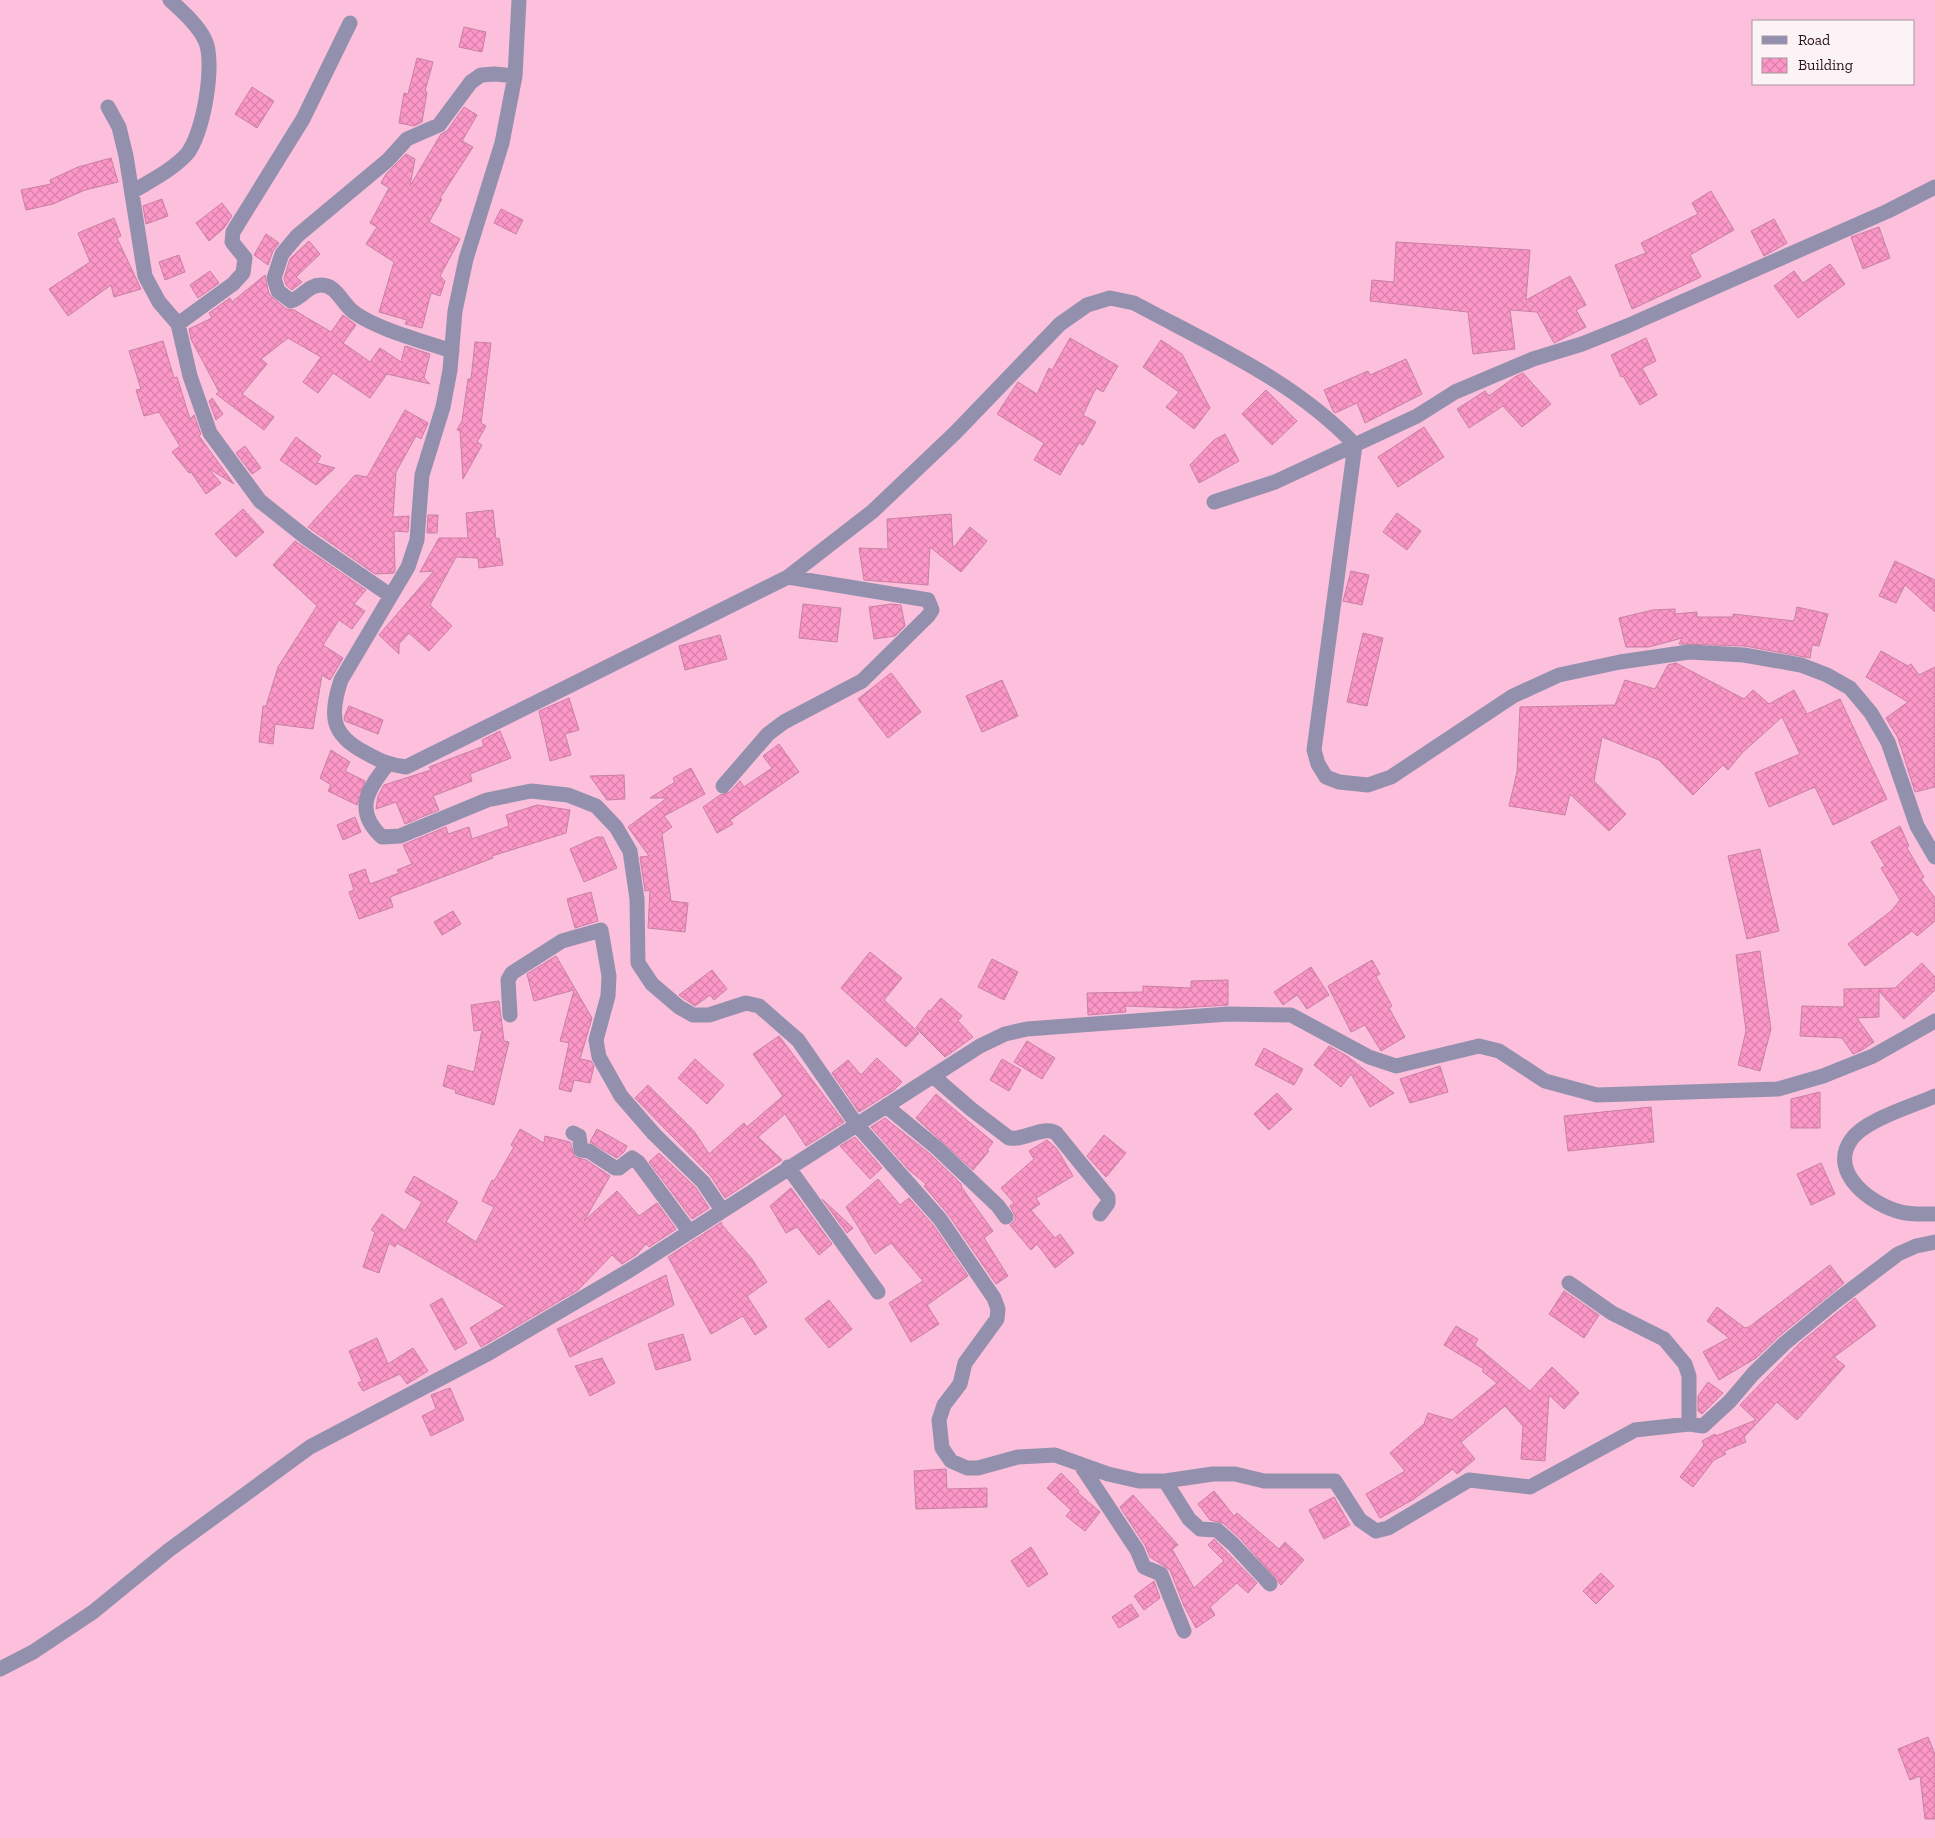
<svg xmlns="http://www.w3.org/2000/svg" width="1935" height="1838" viewBox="0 0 1935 1838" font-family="'Zilla Slab',serif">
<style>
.building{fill:url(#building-cross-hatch);stroke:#c881a3}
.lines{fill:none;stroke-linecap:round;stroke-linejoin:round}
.minor{stroke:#9390ae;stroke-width:15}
</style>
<defs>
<pattern id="building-cross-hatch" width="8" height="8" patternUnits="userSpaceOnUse" patternTransform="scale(1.25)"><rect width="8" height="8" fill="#fc97c8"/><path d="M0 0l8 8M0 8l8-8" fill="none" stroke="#d881ab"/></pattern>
</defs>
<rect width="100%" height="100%" fill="#fdc0dc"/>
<path class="building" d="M464,27L486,32L482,52L459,47Z
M417,58L433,62L425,91L427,92L422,122L414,126L399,123L404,93L408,94Z
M252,87L274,101L257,128L235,114Z
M464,107L477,115L462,141L473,147L440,198L442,199L429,222L460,239L440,276L445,281L440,296L431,293L422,328L405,324L407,320L379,312L394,262L366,244L377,227L370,223L389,188L381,183L386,174L406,154L415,159L410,186L441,134L447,131Z
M111,158L118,182L85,190L53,204L26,210L21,190L51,184L50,180L78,167Z
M1711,191L1734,230L1690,255L1701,277L1632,309L1615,265L1646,253L1641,243L1698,214L1692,203Z
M162,199L168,216L146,224L143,206Z
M222,203L232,216L224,228L209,241L196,223Z
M501,209L523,220L516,234L494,223Z
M114,218L121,236L117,238L141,289L114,297L111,285L68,316L49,289L90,262L78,233Z
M1774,219L1787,243L1764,256L1751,231Z
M1879,227L1890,258L1863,269L1851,237Z
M266,234L279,243L273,251L268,265L254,255Z
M309,241L320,254L296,277L302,282L292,290L286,285L284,278L290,259Z
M1396,242L1530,250L1526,300L1570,276L1586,305L1576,310L1586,327L1554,343L1537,312L1510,310L1515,349L1473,354L1468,312L1370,301L1372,280L1394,282Z
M179,255L185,272L165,280L159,262Z
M1830,264L1845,284L1798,318L1774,286L1794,271L1803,283Z
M210,271L219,283L198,298L190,285Z
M265,275L269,294L286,309L294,310L331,332L343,315L356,325L343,343L370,362L380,348L401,362L405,346L430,354L424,378L430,384L387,374L370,398L333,373L318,393L303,382L321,357L288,338L261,359L267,364L242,394L274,417L264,430L216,394L219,392L191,339L189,329L212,318L209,313L230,298L232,302Z
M1070,338L1118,366L1103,392L1096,388L1083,415L1096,422L1083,445L1079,443L1060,475L1034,460L1044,443L997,414L1018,382L1037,394L1049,368L1052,370Z
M1646,338L1656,361L1642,368L1657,395L1640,405L1623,376L1621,377L1611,355Z
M1161,340L1182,354L1210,408L1194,429L1166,407L1179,392L1143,367Z
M163,341L174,378L177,377L190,419L194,415L201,434L199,436L234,484L208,468L221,483L206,494L191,472L189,473L172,452L180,446L159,412L144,416L136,390L141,389L129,351Z
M475,342L491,343L481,423L486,426L477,442L482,445L463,479L460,431L457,430L462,421L468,379H471Z
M1406,359L1422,394L1365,423L1357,403L1335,413L1333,411L1324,390L1368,371L1370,375Z
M1523,373L1551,404L1522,427L1503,406L1469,428L1457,409L1485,391L1489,396L1515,377Z
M1266,390L1297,421L1272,445L1242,414Z
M212,398L223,414L216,420L209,401Z
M405,410L428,423L421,439L416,436L396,472L393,517L409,516L408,532L394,531L395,570L394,573L375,574L308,527L355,475L367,477Z
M1424,427L1444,457L1398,487L1378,457Z
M1225,434L1239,461L1199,483L1190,465L1214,440Z
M296,437L321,456L317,463L335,468L316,485L280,460Z
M245,446L261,468L252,474L236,453Z
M243,509L264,532L236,557L215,534Z
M493,510L496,539L499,538L503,565L479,568L478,558L456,557L430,605L452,626L429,651L409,633L399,644V654L379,635L434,571L420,572L439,538H468L466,513Z
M1397,513L1421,531L1407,550L1383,532Z
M951,514L953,548L970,527L987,541L961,572L930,547L928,585L864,580L859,548L888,549L887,519Z
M428,515H438L437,533H427Z
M295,541L366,590L354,604L365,611L352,629L339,620L323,645L343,658L330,680L322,675L313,729L275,724L273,744L259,742L263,706H266L278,667L317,606L273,565Z
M1895,561L1935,580V612L1905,585L1896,603L1879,596Z
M1351,571L1369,575L1362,605L1343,601Z
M803,604L841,608L837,642L799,638Z
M892,604L901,605L905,626L895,636L874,639L869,607Z
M1797,607L1828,614L1819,646L1812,645L1810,658L1745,646L1679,644L1682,638L1649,647H1626L1619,618L1653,610L1675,609V614L1697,612V617H1733V614L1794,621Z
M1363,633L1383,638L1367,706L1347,702Z
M720,635L727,659L685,670L679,646Z
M1881,651L1908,666L1911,664L1919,675L1935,667V787L1915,792L1898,738L1886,718L1908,702L1866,677Z
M1676,663L1744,699L1753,690L1769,704L1794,690L1807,714L1840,699L1887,799L1833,825L1815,787L1769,807L1755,773L1800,754L1782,717L1742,753L1728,770L1723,765L1693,795L1659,760L1602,737L1594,781L1626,814L1609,831L1570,794L1565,815L1509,806L1517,772L1520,707L1615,705L1625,680L1655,689L1668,665Z
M891,673L921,712L888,738L858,699Z
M1002,680L1018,716L982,732L966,696Z
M569,698L579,730L565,734L571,755L550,761L539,711Z
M349,706L383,720L378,734L345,721L344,717Z
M500,731L511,758L470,774L472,781L433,796L439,810L405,824L396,802L376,809L378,796L384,785L431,770L429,767L484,746L482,740Z
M779,744L799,772L730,820L733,824L717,833L703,807L720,795L730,792L740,781L744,787L772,768L763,756Z
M331,750L350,762L345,771L365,781L357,805L328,791L331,785L320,778Z
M691,768L705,794L664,816L672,827L662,834L671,901L688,903L685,932L648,928L650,890L645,891L640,857L649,856L628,827L667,798H650L675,782L673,778Z
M624,775L625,799L607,800L590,776Z
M537,805L570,810L566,833L492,856L493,858L390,897L393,907L359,919L349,892L354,890L349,875L365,869L370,884L399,873L397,870L412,864L403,845L412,841L446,827L448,834L469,827L472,839L509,826L506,815Z
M355,817L361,832L343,840L337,825Z
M1900,826L1909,846L1907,848L1924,877L1921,879L1935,898V921L1917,936L1912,931L1865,966L1848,944L1891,911L1900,900L1881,868L1885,866L1871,842Z
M597,837H603L617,868L584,882L570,849Z
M1760,849L1779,931L1747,939L1728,856Z
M591,892L598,921L575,928L567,899Z
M453,911L461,924L442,935L434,922Z
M1760,951L1771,1029L1760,1071L1738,1065L1746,1031L1736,955Z
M870,952L902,978L884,1000L919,1033L906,1047L841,988Z
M556,956L592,1018L580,1059L591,1061L594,1066L590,1083L574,1080L571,1092L559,1089L569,1043L560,1041L574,990L534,1001L527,974Z
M992,959L1018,972L1004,1000L978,987Z
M1372,960L1380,974L1376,976L1392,1006L1389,1008L1405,1037L1381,1051L1365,1025L1351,1032L1328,986Z
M1922,963L1935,977V990L1904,1019L1879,991V1017L1857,1018L1874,1042L1862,1050L1853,1054L1842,1038L1800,1036L1802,1006L1844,1007V989L1895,988Z
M1311,967L1329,995L1307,1009L1297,995L1283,1005L1274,992Z
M712,970L727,989L714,1000L710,995L695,1006L679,995Z
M1228,980V1005L1178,1008L1125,1006L1126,1012L1088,1015L1087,993L1143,992V986L1191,988V981Z
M941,998L962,1016L958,1021L973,1037L945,1057L916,1028L929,1010L930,1011Z
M499,1001L504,1041L509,1042L494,1105L455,1093L456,1090L443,1086L448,1065L474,1072L482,1030L474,1031L471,1005Z
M779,1036L844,1122L806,1146L785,1114L758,1137L782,1160L725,1198L710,1175L635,1098L648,1085L694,1131L709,1154L744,1123L747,1127L783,1096L753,1054Z
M1027,1041L1055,1058L1042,1079L1014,1062Z
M1329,1046L1347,1056L1394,1093L1370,1107L1351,1074L1341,1087L1314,1065Z
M1264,1048L1303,1069L1294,1085L1255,1065Z
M877,1058L902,1082L894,1090L859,1112L832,1073L848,1060L861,1075Z
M695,1059L724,1085L707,1104L678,1078Z
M1002,1059L1021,1070L1009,1091L990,1080Z
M1440,1066L1448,1092L1410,1103L1400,1079Z
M1820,1092V1128H1791V1099Z
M1277,1093L1292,1109L1269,1130L1254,1114Z
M936,1094L993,1142L987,1150L989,1151L973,1170L916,1118Z
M1651,1107L1654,1142L1568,1151L1564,1116Z
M885,1118L931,1155L961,1184L962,1188L993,1231L984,1238L1008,1276L996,1284L948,1214L924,1186L926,1184L909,1170L871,1127Z
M520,1129L544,1143L545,1136L570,1142L575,1157L586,1160L610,1176L584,1221L617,1191L639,1216L657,1203L676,1229L649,1247L646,1244L636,1255L622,1264L612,1255L578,1290L481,1347L470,1328L505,1306L397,1243L395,1247L389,1243L379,1273L363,1267L375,1232L371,1230L382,1214L405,1231L422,1202L405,1192L414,1176L458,1202L446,1222L476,1242L494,1207L482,1201L492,1180L494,1181L514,1147L511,1145Z
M597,1129L627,1146L624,1152L617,1158L590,1142Z
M1104,1135L1126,1153L1106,1177L1087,1156Z
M855,1137L882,1168L870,1179L840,1146Z
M1047,1140L1057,1149L1073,1176L1036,1198L1040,1204L1031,1210L1055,1238L1060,1234L1074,1253L1055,1268L1037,1244L1031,1250L1010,1225L1015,1220V1216L1010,1206L1014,1203L1001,1188L1034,1159L1029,1151Z
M659,1153L696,1188L709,1208L692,1219L649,1162Z
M1821,1163L1835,1194L1811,1205L1797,1174Z
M878,1179L900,1205L909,1198L933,1225L968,1276L927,1305L939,1324L911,1342L889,1303L923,1281L891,1243L875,1254L846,1207Z
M791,1188L832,1244L819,1255L797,1227L786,1233L770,1206Z
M822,1199L853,1228L847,1233Z
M722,1222L721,1224L752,1259L767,1282L747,1296L767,1327L755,1335L743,1316L711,1334L668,1257Z
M1830,1265L1844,1283L1779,1336L1756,1358L1719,1380L1703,1352L1729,1338L1707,1321L1717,1307L1745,1328L1749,1327Z
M666,1275L674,1305L570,1357L557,1329Z
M1564,1291L1599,1315L1584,1338L1549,1314Z
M442,1298L467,1343L455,1350L430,1305Z
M1855,1298L1876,1326L1834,1357L1845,1366L1797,1420L1777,1402L1744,1437L1746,1442L1724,1451L1726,1454L1714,1460L1693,1487L1680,1477L1704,1445L1702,1441L1715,1434L1716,1436L1756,1420L1740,1405L1800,1343Z
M829,1300L852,1329L829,1348L805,1319Z
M1456,1326L1478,1339L1475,1345L1530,1391L1552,1367L1579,1393L1564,1409L1549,1395L1545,1461L1521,1459L1523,1426L1505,1406L1461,1442L1475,1459L1457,1474L1453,1469L1414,1499L1380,1518L1366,1494L1405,1471L1390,1453L1424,1424L1428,1413L1452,1420L1497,1383L1482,1371L1484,1369L1444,1345Z
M683,1334L691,1360L656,1370L648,1344Z
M377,1338L388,1364L413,1348L428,1371L407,1384L400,1374L363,1391L358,1383L362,1381L349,1351Z
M602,1358L615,1383L590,1396L575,1366Z
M1708,1382L1723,1393L1702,1414L1698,1411V1396Z
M450,1388L464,1420L431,1436L422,1416L436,1409L431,1395Z
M946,1469L947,1489L987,1488V1507L916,1509L914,1471Z
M1061,1473L1079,1491L1078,1493L1100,1512L1085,1531L1066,1516L1071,1510L1047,1488Z
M1214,1491L1234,1516L1237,1513L1279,1549L1285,1542L1304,1560L1281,1585L1239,1537L1223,1523L1210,1520L1198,1504Z
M1133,1495L1178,1545L1172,1549L1194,1588L1224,1561L1208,1545L1214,1539L1257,1583L1248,1593L1237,1583L1210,1607L1215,1615L1196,1628L1184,1606L1170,1570L1150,1557L1145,1545L1120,1507Z
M1334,1497L1350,1525L1324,1539L1309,1510Z
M1031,1547L1048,1574L1028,1587L1011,1561Z
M1601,1573L1614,1586L1596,1604L1583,1591Z
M1154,1581L1160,1598L1144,1610L1134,1596Z
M1131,1604L1139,1616L1119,1628L1112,1617Z
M1928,1737L1935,1754V1819H1925L1920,1776L1910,1780L1898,1749Z"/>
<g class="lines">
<path class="minor" d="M519,0L515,76L502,143L466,259L455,311L450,370L443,407L422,475L417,540L408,567L341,680C329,716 331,735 366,753C380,761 390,765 406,767L788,577L873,511L955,433L1060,324L1087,305L1110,298L1134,303C1210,344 1295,381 1355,445L1314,750L1318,764L1326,777L1339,782L1368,785L1391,777L1513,696L1559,675L1620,662L1689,652L1744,655L1801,665L1827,675L1850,688L1871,713L1888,742L1917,826L1935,857
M108,107L119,127L126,156L145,276L159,302L178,324L190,376L210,433L260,501L308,539L391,596
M132,192C150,181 172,170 186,155C203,137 216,62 205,40C198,25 182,11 170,0
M178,324L233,284L243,273L245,258L232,242L233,232L303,119L350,23
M452,351C423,341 379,330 355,313C342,305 338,285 321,285C308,285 303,297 291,301L278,291L274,278L282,254L297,236L388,160L407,139L439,125L471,82L481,75L495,74L515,76
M1214,502L1275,482L1417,416L1455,392L1533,359L1582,344L1627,326L1888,211L1935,187
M387,765C367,790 354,811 382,837L400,836L487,800L531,791L568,795L596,806L616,827L630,851L637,899L638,963L652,984L679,1007L693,1015H709L746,1003L759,1006L798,1040L857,1125L940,1219L994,1298L998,1309L997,1319L965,1363L960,1384L944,1405L939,1420L942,1448L951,1461L967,1468H978L1018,1457L1055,1455L1108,1474L1139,1481H1165L1213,1474H1235L1264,1481H1335L1360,1520L1376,1531L1388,1528L1469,1480L1530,1487L1635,1430L1689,1424L1703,1426L1730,1401L1753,1374L1785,1343L1836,1301L1898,1254L1916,1246L1935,1242
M723,786L768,734L784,722L862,681L928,616L932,610L928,600L788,577
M510,1015L508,980L512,973L562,941L601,930L609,976L608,996L596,1040L599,1057L621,1096L654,1134L703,1182L722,1210
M933,1076L971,1109L1009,1138C1024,1141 1043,1125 1056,1133L1108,1197V1203L1100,1214
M1935,1096C1913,1106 1864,1120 1851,1140C1828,1173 1872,1205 1901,1212C1911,1215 1924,1214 1935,1214
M886,1106L937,1148L998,1206L1006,1217
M573,1133L579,1136L581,1150L589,1151L615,1168H619L632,1158L638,1162L689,1231
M788,1167L878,1292
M1569,1283L1612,1313L1664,1339L1685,1364L1689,1376V1424
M1080,1464L1137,1550L1144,1567L1161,1574L1184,1631
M1165,1481L1189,1519L1200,1529L1217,1530L1233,1544L1270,1584
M0,1669L33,1652L93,1612L169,1550L310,1447L489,1353L630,1270L980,1046L1005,1034L1027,1029L1228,1014L1291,1015L1369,1057L1396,1066L1479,1046L1499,1051L1545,1081L1597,1095L1778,1089L1823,1076L1873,1056L1935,1021"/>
</g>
<rect x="1752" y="20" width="162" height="65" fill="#fbf3f6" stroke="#a898a0"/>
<rect x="1762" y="36" width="25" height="8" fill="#9390ae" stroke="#a898a0"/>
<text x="1798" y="45" font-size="15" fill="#2b101e">Road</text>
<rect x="1762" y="58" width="25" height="15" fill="url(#building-cross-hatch)" stroke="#a898a0"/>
<text x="1798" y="70" font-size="15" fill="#2b101e">Building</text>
</svg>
